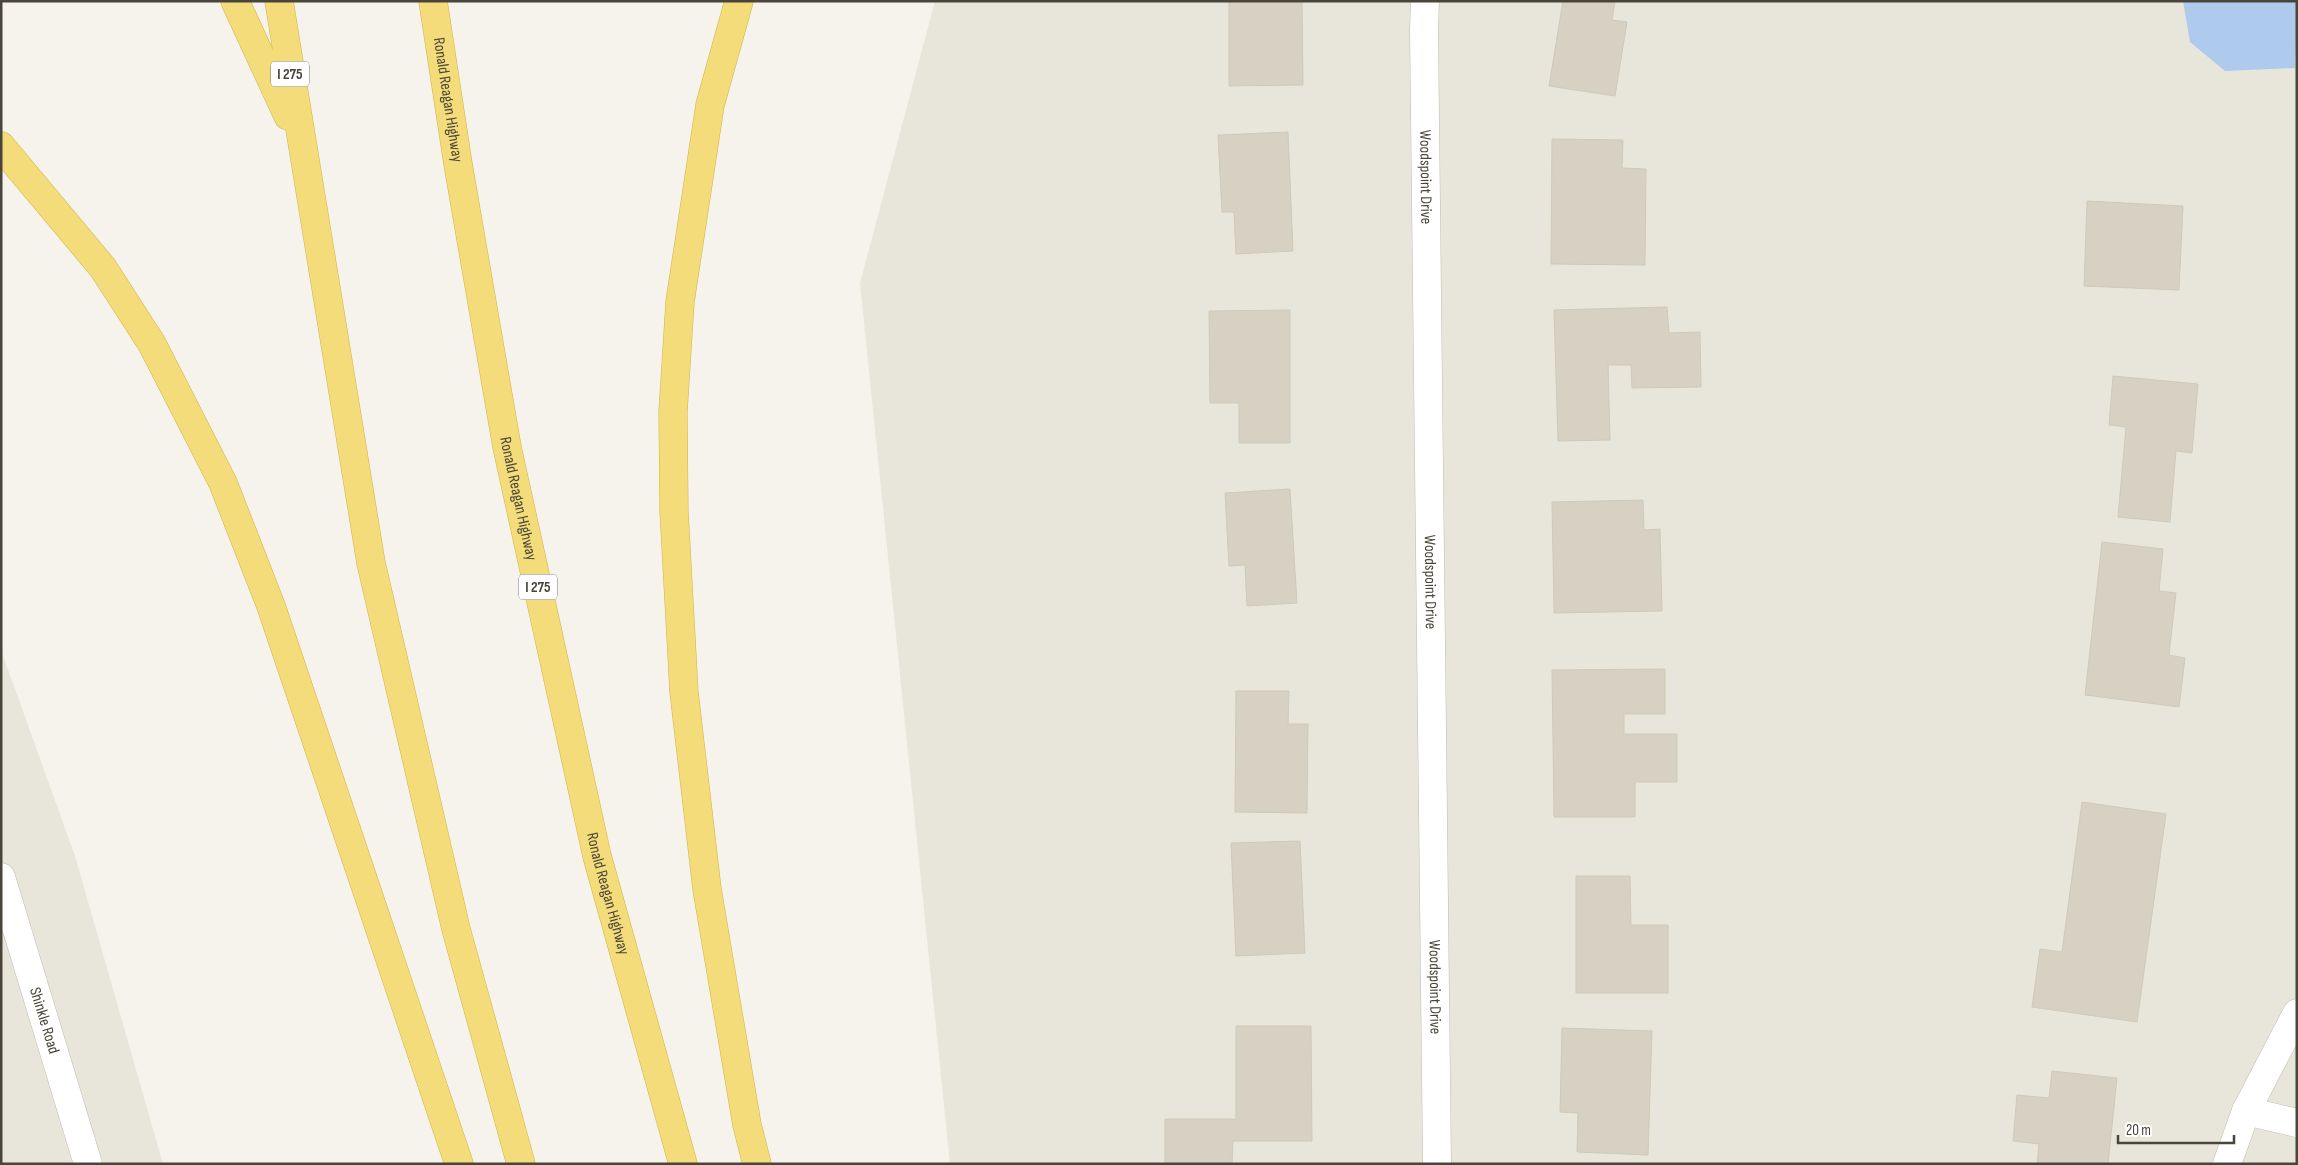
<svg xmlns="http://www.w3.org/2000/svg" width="2298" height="1165" viewBox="0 0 2298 1165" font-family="'Sofia Sans Condensed',sans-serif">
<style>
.residential{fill:#e8e6db}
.water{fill:#aecaec}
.building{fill:#d6d1c2;stroke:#d0cab6}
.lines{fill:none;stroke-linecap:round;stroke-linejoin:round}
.street-casing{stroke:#c0bcaf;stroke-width:29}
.highway-casing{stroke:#d2b349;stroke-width:29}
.street{stroke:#fff;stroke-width:28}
.highway{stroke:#f3dc79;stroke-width:28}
.labels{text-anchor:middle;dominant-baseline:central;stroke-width:4;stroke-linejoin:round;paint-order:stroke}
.shield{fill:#fff;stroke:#807d75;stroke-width:1}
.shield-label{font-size:15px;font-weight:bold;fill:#49453a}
.street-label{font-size:16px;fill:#49453a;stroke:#fff}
</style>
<rect width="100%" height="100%" fill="#f5f3ec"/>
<path class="residential" d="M935,1H2297V1164H950L860,283Z
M1,650L75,856L163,1164H1Z"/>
<path class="water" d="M2183,1H2297L2295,68L2225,71L2190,42Z"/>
<path class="building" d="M1229,1H1302L1303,85L1229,86Z
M1563,1H1615L1612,20L1627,22L1615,96L1549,86Z
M1288,132L1293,251L1236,254L1234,212H1222L1218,135Z
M1552,139L1623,140L1622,168L1646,169L1645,265L1551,264Z
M2087,201L2183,206L2179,290L2084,286Z
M1667,307L1669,333L1700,332L1701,387L1632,388L1631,365H1608L1610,440L1558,441L1554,310Z
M1290,310V443H1239V403H1210L1209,311Z
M2113,376L2198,384L2192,453L2176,451L2170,522L2118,517L2126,427L2109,425Z
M1290,489L1297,603L1247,606L1245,565L1229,566L1225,493Z
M1643,500L1644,530L1660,529L1662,611L1554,613L1552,502Z
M2102,542L2163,549L2159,591L2176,593L2169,655L2185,658L2179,707L2085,695Z
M1665,669V714H1624V734H1677V782H1635V817H1554L1552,670Z
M1236,691H1289L1288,724H1308L1307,813L1235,812Z
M2082,802L2166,814L2137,1022L2032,1007L2040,949L2062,952Z
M1300,841L1305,953L1236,956L1231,843Z
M1576,876H1630L1631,925H1668V993H1576Z
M1236,1026H1311L1312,1141H1233L1232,1164H1165V1119H1236Z
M1562,1028L1652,1031L1648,1155L1577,1152L1578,1113L1560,1112Z
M2052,1071L2117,1078L2108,1164H2037L2039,1144L2013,1141L2017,1095L2049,1098Z"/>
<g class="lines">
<defs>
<g id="street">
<path id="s1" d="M1425,1L1424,30L1437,1164"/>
<path id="s2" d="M1,877L88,1164"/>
<path d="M2246,1111L2297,1123"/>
<path d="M2227,1164L2246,1111L2297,1013"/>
</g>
<g id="highway">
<path d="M235,1L288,116"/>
<path d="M279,1L371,563L456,929L521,1164"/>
<path id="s3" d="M433,1L458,164L507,447L597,856L683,1164"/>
<path d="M739,1L710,105L680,302L673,412L674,511L684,692L707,889L747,1125L757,1164"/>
<path d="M1,146L103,268L152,344L223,483L271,606L459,1164"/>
</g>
</defs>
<use href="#street" class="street-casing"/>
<use href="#highway" class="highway-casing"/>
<use href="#street" class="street"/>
<use href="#highway" class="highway"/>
</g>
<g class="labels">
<g class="shield">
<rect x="271" y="61.5" width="38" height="25" rx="4"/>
<rect x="519" y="574.5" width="38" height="25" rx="4"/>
</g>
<g class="shield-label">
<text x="290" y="74">I 275</text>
<text x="538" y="587">I 275</text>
</g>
<g class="street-label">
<text stroke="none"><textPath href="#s3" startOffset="100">Ronald Reagan Highway</textPath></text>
<text stroke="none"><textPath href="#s1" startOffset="176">Woodspoint Drive</textPath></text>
<text stroke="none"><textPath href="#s3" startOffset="505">Ronald Reagan Highway</textPath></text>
<text stroke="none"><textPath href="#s1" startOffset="581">Woodspoint Drive</textPath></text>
<text stroke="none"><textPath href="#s3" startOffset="910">Ronald Reagan Highway</textPath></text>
<text stroke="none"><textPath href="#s1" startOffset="986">Woodspoint Drive</textPath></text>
<text stroke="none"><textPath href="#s2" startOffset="150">Shinkle Road</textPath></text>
</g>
</g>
<rect width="2298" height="1165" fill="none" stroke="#49453a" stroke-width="5"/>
<path d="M2118 1135v8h116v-8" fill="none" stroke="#49453a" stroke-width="2.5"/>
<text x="2126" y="1135" font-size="15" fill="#49453a" stroke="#ffffff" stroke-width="4" paint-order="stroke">20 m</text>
</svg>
